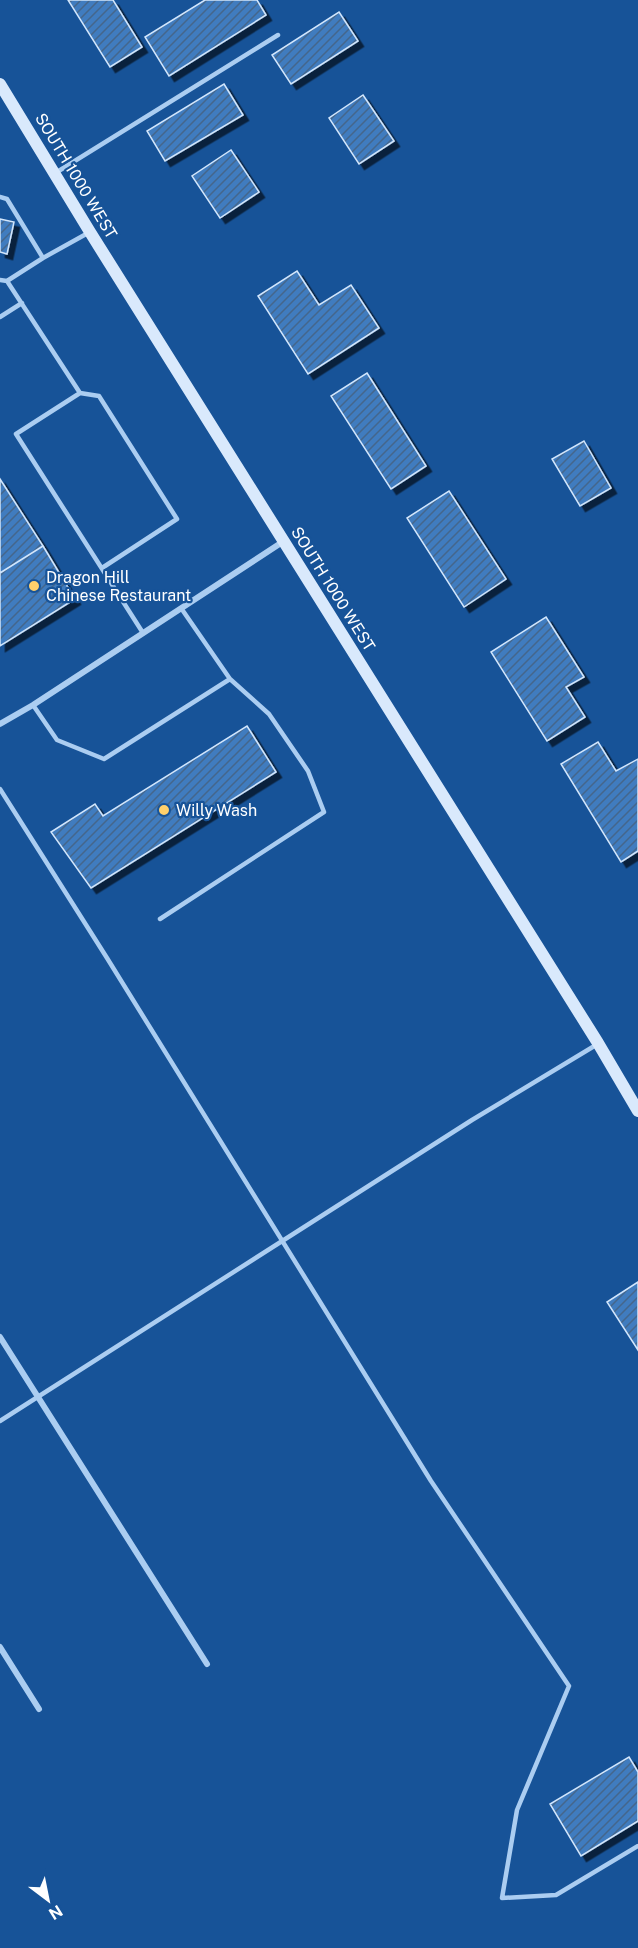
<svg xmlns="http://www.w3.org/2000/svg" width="638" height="1948" viewBox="0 0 638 1948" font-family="'Public Sans',sans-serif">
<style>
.building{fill:url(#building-hatch);stroke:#d2e6fc;stroke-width:1.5;filter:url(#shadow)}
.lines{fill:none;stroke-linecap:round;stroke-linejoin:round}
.lane{stroke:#abcdf1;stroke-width:4.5}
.street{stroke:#abcdf1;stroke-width:6}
.secondary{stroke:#d9e9fc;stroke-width:12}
.poi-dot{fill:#ffd06b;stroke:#175398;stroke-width:2}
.labels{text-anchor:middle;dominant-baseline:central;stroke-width:4.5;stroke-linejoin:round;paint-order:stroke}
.street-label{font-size:16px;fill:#fff;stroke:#175398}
.poi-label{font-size:16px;fill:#fff;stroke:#175398;text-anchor:start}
</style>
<defs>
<pattern id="building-hatch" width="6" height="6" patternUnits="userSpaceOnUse" patternTransform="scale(1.5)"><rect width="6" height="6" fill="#407cbf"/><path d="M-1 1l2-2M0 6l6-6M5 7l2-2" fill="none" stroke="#45668b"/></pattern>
<filter id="shadow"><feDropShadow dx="5.5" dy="5.5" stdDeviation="0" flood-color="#0009"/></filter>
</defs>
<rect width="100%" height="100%" fill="#175398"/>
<path class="building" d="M68,0H113L142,47L110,67Z
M205,0H257L266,15L169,76L145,37Z
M339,12L358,41L291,84L272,55Z
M224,84L243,115L165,161L147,131Z
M363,95L394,141L359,164L329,118Z
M231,150L259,192L220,218L192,176Z
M0,219L14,222L7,254L0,252Z
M297,271L319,305L351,285L379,328L308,374L258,296Z
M367,373L426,466L391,489L331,396Z
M584,441L611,488L580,506L552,459Z
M0,479L43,546L0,573Z
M449,491L506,579L464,607L407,518Z
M43,546L75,599L0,646V573Z
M546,617L584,677L566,687L585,717L547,741L491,652Z
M247,726L276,772L91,888L51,832L95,804L103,816Z
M598,742L616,771L638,759V851L621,862L561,764Z
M638,1282V1350L607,1302Z
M629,1757L638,1772V1821L581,1856L550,1804Z"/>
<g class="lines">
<path class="lane" d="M57,172L278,35
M0,197L7,199L43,258
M0,280L7,281L43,258L88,233
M7,281L80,393
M0,317L22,303
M102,568L177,519L99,396L80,393L16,434L143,633
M181,608L230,679
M33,705L57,740L104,759L230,679L269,714L308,771L324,812L160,919
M0,789L107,958L431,1481L569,1686L517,1810L502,1898L556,1895L638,1846
M0,1421L472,1120L596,1045"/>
<path class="street" d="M0,724L33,705L284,541
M0,1337L207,1664
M0,1647L39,1709"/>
<path class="secondary" d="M0,84L90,232L598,1043L638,1111"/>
</g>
<g class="poi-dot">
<circle cx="34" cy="586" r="6"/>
<circle cx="164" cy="810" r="6"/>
</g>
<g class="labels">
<g class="street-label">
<text transform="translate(76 176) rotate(59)">SOUTH 1000 WEST</text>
<text transform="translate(333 589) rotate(58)">SOUTH 1000 WEST</text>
</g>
<g class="poi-label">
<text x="46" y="577">Dragon Hill<tspan x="46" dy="18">Chinese Restaurant</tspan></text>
<text x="176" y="810">Willy Wash</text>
</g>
</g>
<g transform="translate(48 1900) rotate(148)" stroke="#175398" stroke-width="4.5" paint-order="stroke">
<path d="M0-4.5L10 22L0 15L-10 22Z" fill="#ffffff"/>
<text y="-9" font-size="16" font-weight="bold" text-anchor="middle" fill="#ffffff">N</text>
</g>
</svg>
